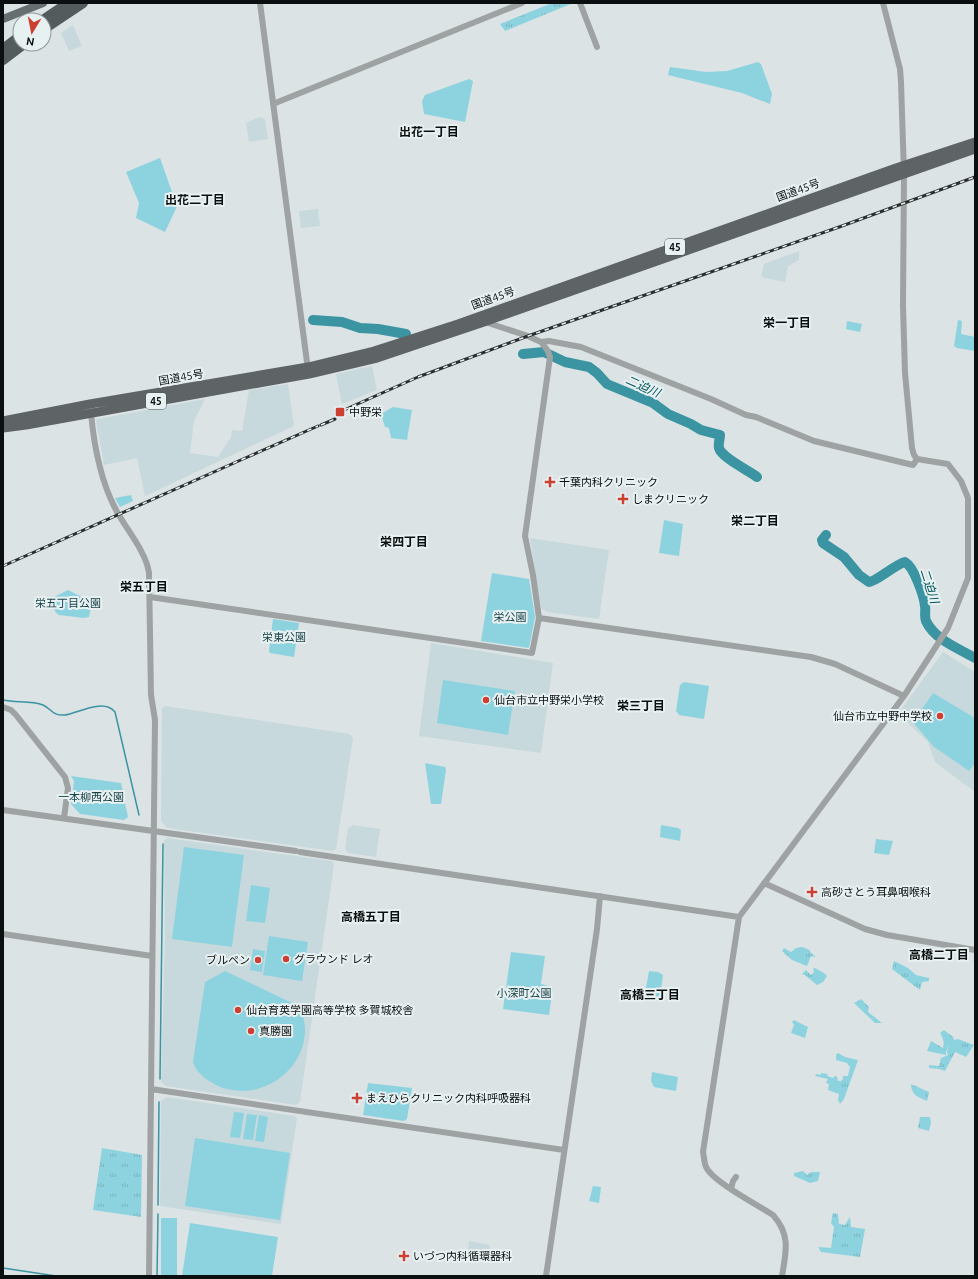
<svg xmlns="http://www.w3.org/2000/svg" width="978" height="1279" viewBox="0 0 978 1279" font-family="Ubuntu,'Noto Sans JP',sans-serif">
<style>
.built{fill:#c7d9dc}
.grass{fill:url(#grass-tufts)}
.park{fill:#8dd3df}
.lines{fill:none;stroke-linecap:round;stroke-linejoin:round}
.stream{stroke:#3a94a1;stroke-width:1.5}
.river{stroke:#3a94a1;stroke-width:10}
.tertiary{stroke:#9fa2a3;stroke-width:6}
.primary{stroke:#676e6f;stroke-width:8}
.trunk{stroke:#5e6466;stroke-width:9}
.motorway{stroke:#545b5c;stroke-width:10}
.rail-casing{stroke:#2a2e2e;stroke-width:3}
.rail{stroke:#e8f1f2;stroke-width:1.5;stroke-dasharray:4.5;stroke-linecap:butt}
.poi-dot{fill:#cc3f31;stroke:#e8f1f2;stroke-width:1.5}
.labels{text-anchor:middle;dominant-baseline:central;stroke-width:4;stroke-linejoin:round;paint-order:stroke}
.shield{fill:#e8f1f2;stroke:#4e5353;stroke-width:1}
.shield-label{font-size:10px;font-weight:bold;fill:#0c0f0f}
.street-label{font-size:11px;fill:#0c0f0f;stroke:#e8f1f2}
.poi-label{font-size:11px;fill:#0c0f0f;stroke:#e8f1f2;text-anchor:start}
.park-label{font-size:11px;fill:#1a4349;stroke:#e8f1f2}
.neighbourhood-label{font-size:12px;font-weight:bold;fill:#0c0f0f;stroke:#e8f1f2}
.water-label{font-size:12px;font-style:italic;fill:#01535d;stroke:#e8f1f2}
</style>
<defs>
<pattern id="grass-tufts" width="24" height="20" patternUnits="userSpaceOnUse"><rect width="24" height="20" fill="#8dd3df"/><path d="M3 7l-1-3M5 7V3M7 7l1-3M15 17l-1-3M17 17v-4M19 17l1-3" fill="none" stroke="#78b4be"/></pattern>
</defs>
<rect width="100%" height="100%" fill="#dbe3e5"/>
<path class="built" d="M73,25L82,46L69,51L61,33Z
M259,117L265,119L268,139L249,142L246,123Z
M318,209L320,226L301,228L299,211Z
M799,251V260L788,266L785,282L761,277L764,264Z
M372,366L377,390L342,404L336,374Z
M288,384L294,426L145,496L137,458L104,465L96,420L98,419L205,399L194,421L190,453L218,457L231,437L232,430L242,431L249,390Z
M530,538L609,550L599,619L547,612L541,608Z
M431,643L553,663L541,753L419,736Z
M943,652L975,672V792L935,762L928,742L909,724L902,708Z
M165,706L350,734L353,738L336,849L333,851L167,828L161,821L162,708Z
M353,825L380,829L376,857L348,853L345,849L348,828Z
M167,838L332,861L334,865L300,1102L296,1105L166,1086L161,1082L165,938L164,841Z
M167,1097L295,1116L297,1118L281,1224L160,1206L161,1101Z
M469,1241L490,1245L488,1259L467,1256Z"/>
<path class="grass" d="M552,3H573L505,31L500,24Z
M802,947L810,950V952L816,957L811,956L807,966L792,960L782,951L784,948L791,952L796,948Z
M894,961L908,968L916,975L929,978V981L922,982L920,990L892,969Z
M815,968L824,973L827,976L823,982L817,985L805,975L802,974L806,970L811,975L814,972L813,969Z
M861,999L869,1007L868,1012L882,1023H875L854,1003Z
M944,1030L953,1037L954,1040L958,1039L974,1045L966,1057L955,1052L945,1071L939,1069L929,1068V1065L939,1066L941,1058L948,1055L947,1052L949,1045L946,1052V1055L927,1051L931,1041L943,1048C945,1044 943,1037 940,1033Z
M838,1053L845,1057L858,1060L844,1099L840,1104L838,1100L839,1094L828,1090L829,1084L826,1083L828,1079L815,1076L816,1074L821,1075V1073L828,1074L827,1076L833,1078L835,1076L837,1077L838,1081H841L843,1079V1076H848L850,1067L847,1063L836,1060V1055Z
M911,1084L929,1092L927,1101C918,1097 911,1095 911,1084Z
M920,1117H930L931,1123L929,1131L918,1128Z
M102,1148L142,1155L141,1217L93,1210Z
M803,1171L807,1175L811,1172H820L818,1181L810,1183L794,1176V1173Z
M833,1213L838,1214L839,1224L845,1225L850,1217L851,1227L865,1229L860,1257L821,1252L818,1247L831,1248L834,1227L831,1223Z"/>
<path class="park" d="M758,62L761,64L772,94L770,104L742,93L668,75L670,67L706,72L727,71Z
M469,79L473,81L465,122L424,114L422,101L425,95Z
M160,158L172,192L180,200L165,232L136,218L139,203L126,172Z
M958,320L962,321L961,334L975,337V351L957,348L954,346Z
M847,321L862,324L860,332L846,329Z
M393,407L412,410L407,440L391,438L389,428L385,427L381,414Z
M131,495L133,501L120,507L115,498Z
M664,520L683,524L679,556L659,553Z
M492,573L529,579L535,617L529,648L481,641Z
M68,590L92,602L89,617L84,618L59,615C54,612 51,604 52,598Z
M273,619L299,623L294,657L270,653L269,651Z
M443,680L515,691L508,735L437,723Z
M684,682L709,686L704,719L679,715L676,711L680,685Z
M933,693L975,718V763L969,771L933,746L913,722Z
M425,763L445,767L446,770L441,804H431Z
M71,776L121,783L128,817L124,820L80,814L71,804L74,781Z
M661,825L678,828L681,830L680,841L660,837Z
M876,839L893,841L889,855L874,853Z
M184,847L244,855L232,947L172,939Z
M251,885L270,888L265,923L246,921Z
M269,936L308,942L302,981L263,975Z
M253,949L265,951L262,972L250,970Z
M511,952L545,956L541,984L553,987L549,1015L503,1009Z
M225,971L294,1004C303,1012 305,1020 305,1032C303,1075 255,1104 216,1085C207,1080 196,1073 193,1062L205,982Z
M649,971L658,972L663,975L660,996L658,1001L644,999Z
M794,1020L808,1027L805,1038L791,1033L794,1025L792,1022Z
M652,1072L678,1077L676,1091L654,1087L651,1081Z
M368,1083L412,1088L407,1119L404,1121L363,1115Z
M234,1112L244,1113L240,1138L230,1137Z
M247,1114L257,1115L253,1140L243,1139Z
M259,1115L268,1117L264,1142L255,1141Z
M195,1138L290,1153L280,1220L185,1206Z
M593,1186L601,1187L599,1203L589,1201Z
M161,1218H177V1276H161Z
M190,1223L278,1237L272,1276H182Z"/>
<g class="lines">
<path class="stream" d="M3,700C16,703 31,700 43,705C52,709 52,716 65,715C78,713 104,698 115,712L139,815
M160,1079L163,844
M158,1205L159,1102
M3,1268L56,1276
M157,1276L158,1214"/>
<path class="river" d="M313,320L342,322L360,328L378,329L406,334
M523,354L544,352L565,362L589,367L597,373L607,384L653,403L668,414L691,424L701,430L720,435C720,439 718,444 719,448C722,458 748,470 757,477
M826,535L822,540L823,543L844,557L859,575L869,582C876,582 894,565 905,562C914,567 924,596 925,606C926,611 924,616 926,621C935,640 958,648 975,658"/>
<path class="tertiary" d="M260,3L308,370
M580,3L597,47
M273,104L522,3
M485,322L528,336L541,342L549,341L581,347L711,399L746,415L756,417L814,441L913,465L917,459
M541,342L548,351L550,357L525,536L533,575L539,618L811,657L835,664L904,696
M91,413C94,446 100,479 115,508C125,528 146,551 149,573L151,695L155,720L149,1276
M150,597L532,653L539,618
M3,707L11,710L16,715L65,777L68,788L64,818
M3,810L296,851
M300,852L739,917
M764,883L865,929L887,935L975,950
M3,934L152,956
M151,1089L564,1150
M731,1189L733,1181L736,1177
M546,1276L597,929L600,896
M782,1276C786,1252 791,1235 773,1215C758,1205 713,1182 706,1167C704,1162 704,1156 703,1152L739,917L904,696L948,628L968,578V498L961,481L948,464L917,459L914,455L912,448L905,373L903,306L904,174L901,82L900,69L883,3"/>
<path class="primary" d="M3,19L43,3"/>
<path class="trunk" d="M3,421L90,404L308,367L374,351L458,324L896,168L975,142
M3,428L26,425L309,374L377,358L484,322L975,149"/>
<path class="motorway" d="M43,20L68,3
M44,29L83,3
M3,49L20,36
M3,60L24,44"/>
<defs>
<path id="rail" d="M344,410L418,377L528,336L842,226L975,177
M321,425L335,419
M3,566L243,459L318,426"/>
</defs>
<use href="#rail" class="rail-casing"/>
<use href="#rail" class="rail"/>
</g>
<g class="poi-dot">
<rect x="335" y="407" width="10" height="10" rx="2"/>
<path d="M548 476h4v4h4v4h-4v4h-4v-4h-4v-4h4z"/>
<path d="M621 493h4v4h4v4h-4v4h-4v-4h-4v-4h4z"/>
<circle cx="486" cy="700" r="4"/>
<circle cx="940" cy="716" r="4"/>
<path d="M810 886h4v4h4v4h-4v4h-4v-4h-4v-4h4z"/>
<circle cx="286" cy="959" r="4"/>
<circle cx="258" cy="960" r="4"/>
<circle cx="238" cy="1010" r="4"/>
<circle cx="251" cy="1031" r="4"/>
<path d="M355 1092h4v4h4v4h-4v4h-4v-4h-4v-4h4z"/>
<path d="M402 1250h4v4h4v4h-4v4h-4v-4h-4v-4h4z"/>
</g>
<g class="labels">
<g class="shield">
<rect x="665" y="239" width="20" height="16" rx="3"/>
<rect x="146" y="393" width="20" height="16" rx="3"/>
</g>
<g class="shield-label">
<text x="675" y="247">45</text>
<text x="156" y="401">45</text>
</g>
<g class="street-label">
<text transform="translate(798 190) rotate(-20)">国道45号</text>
<text transform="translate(493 298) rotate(-20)">国道45号</text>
<text transform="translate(181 377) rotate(-10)">国道45号</text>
</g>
<g class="poi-label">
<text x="349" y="412">中野栄</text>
<text x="559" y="482">千葉内科クリニック</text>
<text x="632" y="499">しまクリニック</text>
<text x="494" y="700">仙台市立中野栄小学校</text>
<text x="932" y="716" text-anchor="end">仙台市立中野中学校</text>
<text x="821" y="892">高砂さとう耳鼻咽喉科</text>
<text x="294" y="959">グラウンド レオ</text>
<text x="250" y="960" text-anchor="end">ブルペン</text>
<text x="246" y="1010">仙台育英学園高等学校 多賀城校舎</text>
<text x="259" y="1031">真勝園</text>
<text x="366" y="1098">まえひらクリニック内科呼吸器科</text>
<text x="413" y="1256">いづつ内科循環器科</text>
</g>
<g class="park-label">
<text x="68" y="603">栄五丁目公園</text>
<text x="510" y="617">栄公園</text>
<text x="284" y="637">栄東公園</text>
<text x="91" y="797">一本柳西公園</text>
<text x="524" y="993">小深町公園</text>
</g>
<g class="neighbourhood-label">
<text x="429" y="131">出花一丁目</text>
<text x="195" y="199">出花二丁目</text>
<text x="787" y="322">栄一丁目</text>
<text x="755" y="520">栄二丁目</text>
<text x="404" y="541">栄四丁目</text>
<text x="144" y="586">栄五丁目</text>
<text x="641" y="705">栄三丁目</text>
<text x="371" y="916">高橋五丁目</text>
<text x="939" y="954">高橋二丁目</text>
<text x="650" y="994">高橋三丁目</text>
</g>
<g class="water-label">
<text transform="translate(643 386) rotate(24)">二迫川</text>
<text transform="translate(930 586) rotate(72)">二迫川</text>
</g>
</g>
<rect width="978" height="1279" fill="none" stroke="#0c0f0f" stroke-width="8"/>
<g transform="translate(32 32) rotate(190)"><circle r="19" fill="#e8f1f2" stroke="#909797"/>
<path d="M0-3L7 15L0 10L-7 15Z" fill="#cc3f31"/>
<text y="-6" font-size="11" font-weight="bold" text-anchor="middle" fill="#0c0f0f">N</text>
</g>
</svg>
